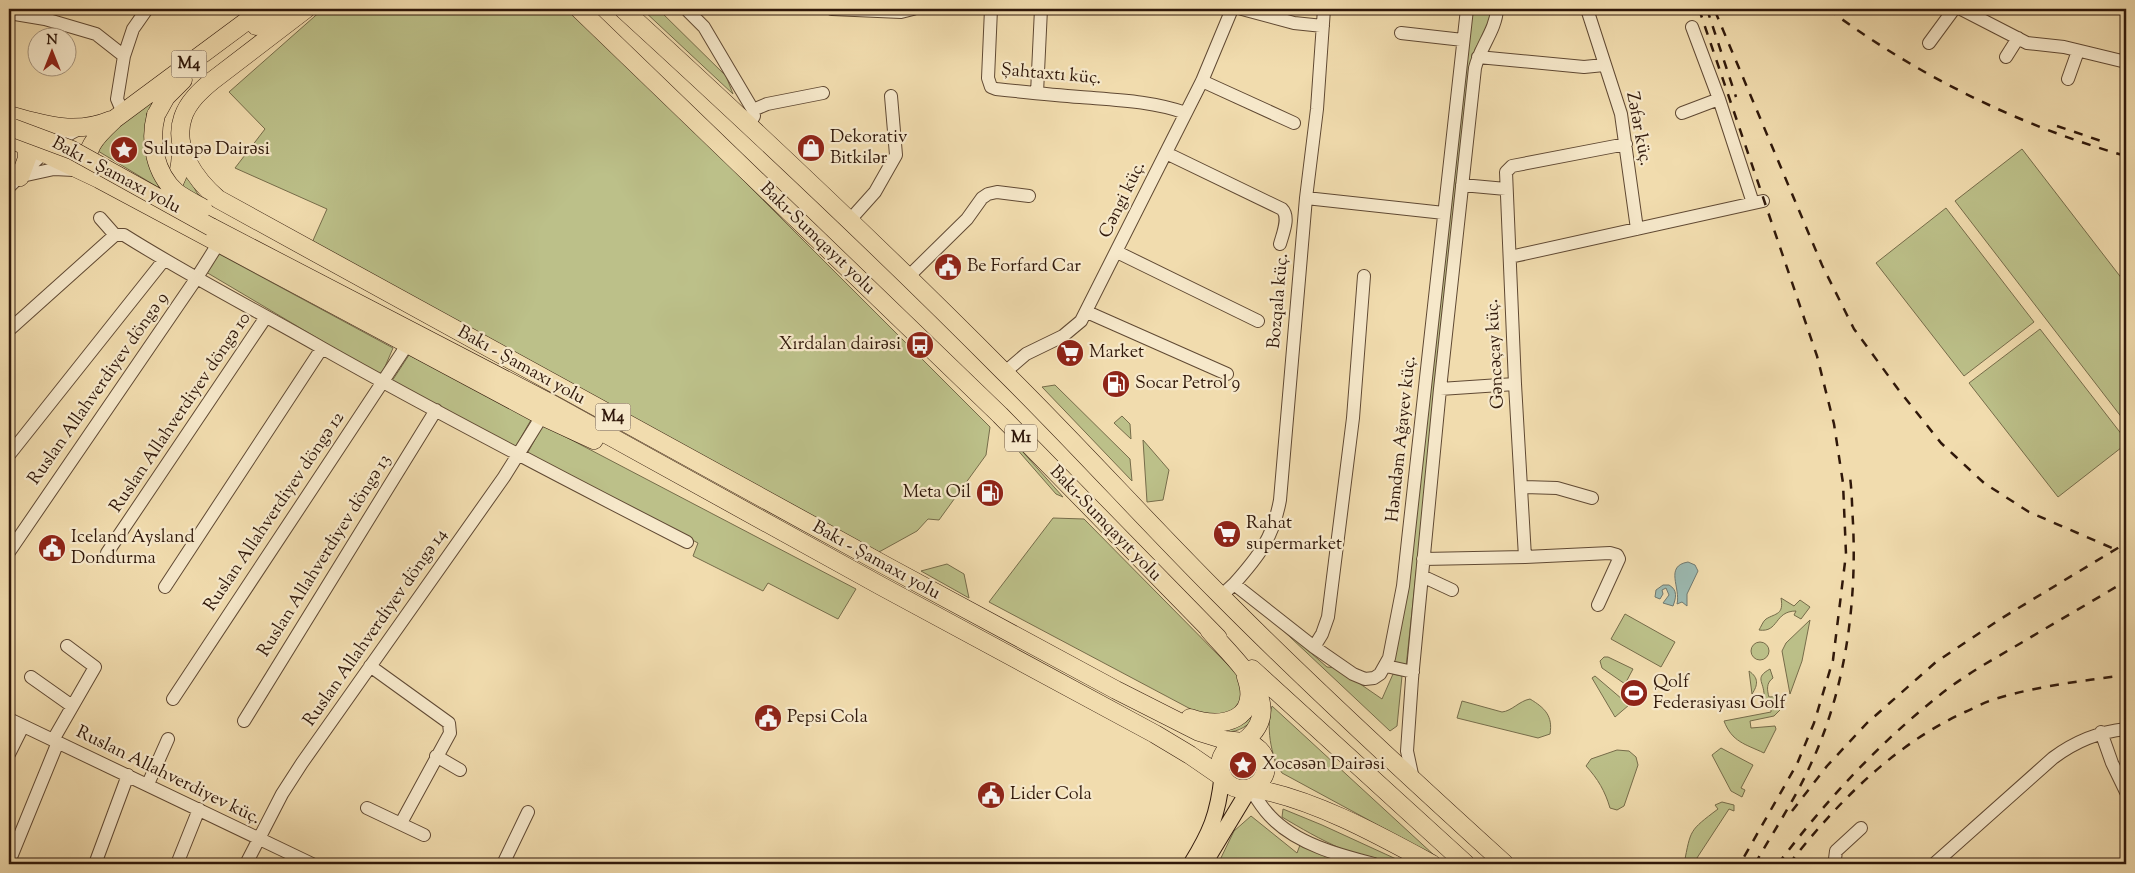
<svg xmlns="http://www.w3.org/2000/svg" width="2135" height="873" viewBox="0 0 2135 873" font-family="'Sorts Mill Goudy',serif">
<style>
.green{fill:#bcc089;stroke:#766c4a}
.water{fill:#9cbab2;stroke:#71796f}
.lines{fill:none;stroke-linecap:round;stroke-linejoin:round}
.minor-casing{stroke:#604933;stroke-width:14}
.major-casing{stroke:#30180a;stroke-width:17}
.highway-casing{stroke:#30180a;stroke-width:19}
.minor{stroke:#f6e8ca;stroke-width:12}
.major{stroke:#f1dcae;stroke-width:15}
.highway{stroke:#f1dcae;stroke-width:18}
.rail{stroke:#30180a;stroke-width:2.5;stroke-dasharray:9 9;stroke-linecap:butt}
.highway-bridge-casing{stroke:#30180a;stroke-width:19;stroke-linecap:butt}
.highway-bridge{stroke:#f1dcae;stroke-width:18}
.labels{text-anchor:middle;dominant-baseline:central;stroke-width:4.5;stroke-linejoin:round;paint-order:stroke}
.shield{fill:#f6e8ca;stroke:#6b5644;stroke-width:1}
.shield-label{font-size:16px;font-weight:bold;fill:#30180a}
.street-label{font-size:18px;fill:#30180a;stroke:#f6e8ca}
.poi-label{font-size:18px;fill:#30180a;stroke:#f6e8ca;text-anchor:start}
</style>
<rect width="100%" height="100%" fill="#f1dcae"/>
<filter id="stains"><feTurbulence type="fractalNoise" baseFrequency=".004" numOctaves="4"/><feColorMatrix values="0 0 0 0 .2 0 0 0 0 .09 0 0 0 0 .02 0 0 0 .5 -.17"/></filter>
<radialGradient id="worn" r=".72"><stop offset=".6" stop-color="#630" stop-opacity="0"/><stop offset="1" stop-color="#630" stop-opacity=".3"/></radialGradient>
<path class="green" d="M323,9H566L634,71L990,427L986,455L939,520L928,519L917,531L879,552L675,444L311,245L327,209L235,168L265,129L229,92Z
M642,9H658L726,76L733,94Z
M1471,9H1493L1489,26L1475,49L1470,71L1406,667L1393,663Z
M163,92L150,117L174,197L98,151L111,133Z
M2022,149L2126,284V423L1955,201Z
M185,171L197,193L209,205L179,185Z
M1946,208L2034,322L1964,376L1876,263Z
M219,254L393,348L381,376L206,272Z
M2040,329L2126,440V444L2058,497L1969,383Z
M409,355L532,418L515,448L392,381Z
M1055,385L1130,459L1132,481L1042,387Z
M1122,416L1130,424L1131,439L1114,423Z
M543,425L856,589L838,619L768,583L763,591L693,556L698,543L527,454Z
M1143,440L1169,470L1163,500L1147,502Z
M1013,441L1063,497L1056,494L1015,447Z
M1053,518L1084,519L1240,677L1242,704L1226,716L1200,714L989,602Z
M947,564L964,574L969,598L921,571Z
M1781,598L1794,606L1800,600L1810,607L1801,619L1794,615L1796,611C1774,611 1779,633 1759,630C1761,627 1763,621 1766,619C1776,613 1784,615 1781,598Z
M1257,606L1327,667L1337,668L1382,699L1393,674L1402,676L1397,726L1390,731Z
M1625,614L1675,642L1661,667L1611,639Z
M1810,620L1802,661L1790,694L1782,651L1786,643Z
M1751 651a9 9 0 1 1 18 0a9 9 0 1 1-18 0Z
M1604,657H1608L1633,669L1625,684L1602,668L1600,661Z
M1770,669L1773,678C1766,683 1767,690 1769,697L1783,696L1782,708L1774,716L1750,721L1751,728L1775,726L1776,729L1764,753C1745,744 1732,742 1724,721L1771,712V707H1760C1762,703 1764,699 1764,695C1764,681 1754,678 1770,669Z
M1749,671C1759,678 1758,685 1752,694Z
M1595,676L1629,705L1615,717L1592,678Z
M1530,699C1545,708 1553,716 1550,734L1538,738L1457,718L1462,701L1502,712C1512,711 1519,701 1530,699Z
M1272,706L1435,856L1282,773C1270,756 1266,725 1272,706Z
M1249,713L1255,718C1244,729 1236,733 1220,732Z
M1721,748L1753,765L1741,788L1745,790L1742,797L1731,791L1712,755Z
M1617,750L1629,751L1636,757L1638,765L1624,806L1617,810L1610,808C1605,791 1598,779 1586,766L1591,759Z
M1230 765a13 13 0 1 1 26 0a13 13 0 1 1-26 0Z
M1722,802L1734,805V811L1729,809L1693,864H1684C1691,829 1689,831 1718,809L1715,805Z
M1283,809L1322,825L1407,864C1362,864 1319,839 1282,817Z
M1251,816L1297,853L1300,845L1338,859L1340,864H1218L1234,831Z"/>
<path class="water" d="M1688,562L1695,565L1698,571L1687,594V606L1682,602L1677,604C1681,588 1664,566 1688,562Z
M1663,585H1669C1678,590 1676,598 1673,606L1663,603L1669,595L1666,588L1662,590L1663,594L1660,599L1655,597L1656,590Z"/>
<g class="lines">
<defs>
<path id="minor" d="M832,9L901,12L913,9
M991,9L988,78L991,87L996,89C1024,92 1052,95 1080,97C1117,100 1152,101 1186,113
M1242,9L1294,23L1323,26
M1587,9L1621,114L1637,229
M1961,9L2027,43L2064,47L2126,62
M688,11L704,27L753,110L754,116L749,125
M9,13L45,19L96,34L124,56L117,99L123,113
M1692,27L1719,99L1753,203
M1401,33L1463,40
M1929,43L1954,9
M124,56L133,29L147,9
M1478,57L1584,67L1604,65
M2006,57L2018,38
M2068,79L2078,51
M1202,81L1294,123
M1037,93L1041,9
M753,110L767,104L823,93
M1682,113L1719,99
M1166,153L1282,209C1290,217 1283,233 1280,244
M22,176L54,169L74,170
M1462,185L1506,189
M9,187C31,166 51,142 79,129
M1306,198L1444,213
M100,218L115,235
M849,221L875,192L896,155L891,96
M115,235H124C189,276 256,310 322,348C442,416 564,479 687,542
M1117,252L1258,321
M1510,257L1763,201
M908,277L967,219L982,198L988,194L997,192L1029,196
M1087,312L1227,374
M9,330L115,235
M1005,372L1026,354L1063,336L1081,321L1202,81L1232,9
M1440,389L1515,384
M9,455L164,260
M1521,487L1557,488L1592,498
M9,552L196,279L218,244
M107,553L266,317
M1525,557L1610,553L1617,555L1619,559L1598,605
M1423,559L1525,557L1515,384L1506,172L1512,166L1626,144
M1422,576L1452,590
M1234,584C1259,556 1273,538 1280,500L1306,198L1317,109L1324,9
M165,587L322,348
M1221,596L1234,584L1314,647L1353,674L1365,679L1374,678L1380,674L1389,658L1403,586L1408,540L1467,9
M1314,647L1322,634L1328,617L1353,418L1364,276
M370,666L449,723L450,733L401,823
M1386,666L1413,672
M31,677L72,706
M173,699L407,345
M9,719L312,864
M244,721L436,410
M2101,732L2112,763L2126,792
M53,740L95,667L67,646
M9,754L23,726
M436,756L460,770
M1413,779L1407,751L1412,679L1440,389L1475,68C1480,47 1496,30 1497,9
M148,784L168,739
M1250,788C1256,798 1262,808 1270,816C1296,844 1339,855 1374,864
M367,808L424,835
M9,862L58,742
M95,864L128,775
M177,864L199,809
M246,864L282,794L302,763L504,477L542,416
M503,864L528,812
M1838,864L1835,859L1836,851L1861,828
M1934,864L2053,758C2076,741 2098,732 2126,729"/>
<path id="major" d="M1191,864C1210,833 1218,815 1222,777
M1204,864L1250,788"/>
<path id="highway" d="M306,9L212,81C200,91 188,102 183,117C172,148 196,180 218,199L888,567L1116,690L1199,732L1225,740L1243,742C1291,706 1234,660 1209,630
M579,9L1000,415L1218,638
M623,9C752,127 880,247 1003,371C1076,443 1145,520 1218,593C1310,686 1408,776 1505,864
M256,26L280,9
M9,115C44,125 76,135 111,120
M156,115L166,97L183,80
M9,139L44,153L99,179L542,416L594,440
M92,173C78,151 101,132 116,118L263,9
M20,177L27,158L26,145
M160,197C178,186 181,168 181,148
M211,227L548,402L881,586L1155,734L1190,755L1222,777
M1252,669L1466,864
M1190,718C1223,730 1261,719 1246,677
M1220 766a23 23 0 1 1 46 0a23 23 0 1 1-46 0Z
M1250,788C1310,797 1379,835 1432,864"/>
</defs>
<use href="#minor" class="minor-casing"/>
<use href="#major" class="major-casing"/>
<use href="#highway" class="highway-casing"/>
<use href="#minor" class="minor"/>
<use href="#major" class="major"/>
<use href="#highway" class="highway"/>
<path class="rail" d="M1699,9L1817,356L1834,424L1843,483L1846,554L1833,660L1814,723L1797,764L1740,864
M1707,9L1736,97
M1828,9C1916,75 2020,126 2126,156
M1715,11L1822,265L1854,329L1898,389L1941,443L1984,483L2029,512L2126,554
M2057,126L2107,143
M1792,811L1827,766L1867,723L1936,662L2002,618L2126,543
M1755,864C1773,832 1794,801 1809,768C1845,693 1857,605 1853,523C1852,508 1852,492 1850,477
M1778,864C1824,803 1876,746 1935,699C1961,677 1992,660 2021,643C2056,622 2091,602 2126,581
M1789,864C1837,803 1893,745 1965,712C1974,708 1983,703 1992,700C2036,686 2081,681 2126,675"/>
<defs>
<path id="highway-bridge" d="M156,115C149,142 155,173 176,192C184,198 194,203 203,208
M13,128L72,150L211,227"/>
</defs>
<use href="#highway-bridge" class="highway-bridge-casing"/>
<use href="#highway-bridge" class="highway-bridge"/>
</g>
<defs>
<symbol id="shop-disc" viewBox="-11 -11 22 22"><circle r="9.5" fill="#8f2418" stroke="#f6e8ca"/><path d="M-5-2.5h2.3a2.7 3.5 0 0 1 5.4 0H5L5.5 6h-11ZM-1.5-2.5h3a1.5 2.3 0 0 0-3 0Z" fill="#fff"/></symbol>
<symbol id="sight-disc" viewBox="-11 -11 22 22"><circle r="9.5" fill="#8f2418" stroke="#f6e8ca"/><path d="M0-6L1.8-2.2L6-1.7L2.9 1.2L3.7 5.4L0 3.3L-3.7 5.4L-2.9 1.2L-6-1.7L-1.8-2.2Z" fill="#fff"/></symbol>
<symbol id="civic-disc" viewBox="-11 -11 22 22"><circle r="9.5" fill="#8f2418" stroke="#f6e8ca"/><path d="M-.6-6.5H3V-4.5H.6V-3L4-1V1h2V6H-6V1h2V-1L-.6-3ZM-1.2 2.5V6h2.4V2.5Z" fill="#fff"/></symbol>
<symbol id="bus-disc" viewBox="-11 -11 22 22"><circle r="9.5" fill="#8f2418" stroke="#f6e8ca"/><path d="M-5-6H5V4H4V6H2V4H-2V6H-4V4H-5ZM-3.5-4V0h7V-4ZM-3.5 1.2v1.5H-2V1.2ZM2 1.2v1.5H3.5V1.2Z" fill="#fff"/></symbol>
<symbol id="supermarket-disc" viewBox="-11 -11 22 22"><circle r="9.5" fill="#8f2418" stroke="#f6e8ca"/><path d="M-6-5.5h2.5l.6 2H6L4.5 2H-2.5L-4.4-4H-6ZM-1.5 3.2a1.3 1.3 0 1 0 .1 0ZM3 3.2a1.3 1.3 0 1 0 .1 0Z" fill="#fff"/></symbol>
<symbol id="fuel-disc" viewBox="-11 -11 22 22"><circle r="9.5" fill="#8f2418" stroke="#f6e8ca"/><path d="M-5.5-6h7V0h2V4h1.3V-2.5L3-4.5l.8-.8L6-3V5H2.5V1h-1V6h-7ZM-4.2-4.7v3.2H.2V-4.7Z" fill="#fff"/></symbol>
<symbol id="stadium-disc" viewBox="-11 -11 22 22"><circle r="9.5" fill="#8f2418" stroke="#f6e8ca"/><path d="M0-5a6.5 5 0 1 0 0 10a6.5 5 0 1 0 0-10ZM-3.5-1.8h7v3.6h-7Z" fill="#fff"/></symbol>
</defs>
<g fill-rule="evenodd">
<use href="#shop-disc" x="795" y="132" width="32" height="32"/>
<use href="#sight-disc" x="108" y="134" width="32" height="32"/>
<use href="#civic-disc" x="932" y="251" width="32" height="32"/>
<use href="#bus-disc" x="904" y="329" width="32" height="32"/>
<use href="#supermarket-disc" x="1054" y="337" width="32" height="32"/>
<use href="#fuel-disc" x="1100" y="368" width="32" height="32"/>
<use href="#fuel-disc" x="974" y="477" width="32" height="32"/>
<use href="#supermarket-disc" x="1211" y="518" width="32" height="32"/>
<use href="#civic-disc" x="36" y="532" width="32" height="32"/>
<use href="#stadium-disc" x="1618" y="677" width="32" height="32"/>
<use href="#civic-disc" x="752" y="702" width="32" height="32"/>
<use href="#sight-disc" x="1227" y="749" width="32" height="32"/>
<use href="#civic-disc" x="975" y="779" width="32" height="32"/>
</g>
<g class="labels">
<g class="shield">
<rect x="171.5" y="50.5" width="35" height="27" rx="4"/>
<rect x="595.5" y="403.5" width="35" height="27" rx="4"/>
<rect x="1005" y="424.5" width="32" height="27" rx="4"/>
</g>
<g class="shield-label">
<text x="189" y="64">M4</text>
<text x="613" y="417">M4</text>
<text x="1021" y="438">M1</text>
</g>
<g class="street-label">
<text transform="translate(1051 75) rotate(5)">Şahtaxtı küç.</text>
<text transform="translate(1638 129) rotate(79)">Zəfər küç.</text>
<text transform="translate(116 176) rotate(28)">Bakı - Şamaxı yolu</text>
<text transform="translate(1123 200) rotate(-64)">Cəngi küç.</text>
<text transform="translate(817 239) rotate(44)">Bakı-Sumqayıt yolu</text>
<text transform="translate(1279 301) rotate(-85)">Bozqala küç.</text>
<text transform="translate(1496 354) rotate(-93)">Gəncəçay küç.</text>
<text transform="translate(521 366) rotate(29)">Bakı - Şamaxı yolu</text>
<text transform="translate(99 389) rotate(-55)">Ruslan Allahverdiyev döngə 9</text>
<text transform="translate(181 413) rotate(-56)">Ruslan Allahverdiyev döngə 10</text>
<text transform="translate(1402 439) rotate(-84)">Həmdəm Ağayev küç.</text>
<text transform="translate(275 512) rotate(-56)">Ruslan Allahverdiyev döngə 12</text>
<text transform="translate(1105 524) rotate(46)">Bakı-Sumqayıt yolu</text>
<text transform="translate(325 556) rotate(-58)">Ruslan Allahverdiyev döngə 13</text>
<text transform="translate(876 561) rotate(29)">Bakı - Şamaxı yolu</text>
<text transform="translate(376 628) rotate(-55)">Ruslan Allahverdiyev döngə 14</text>
<text transform="translate(168 776) rotate(26)">Ruslan Allahverdiyev küç.</text>
</g>
<g class="poi-label">
<text x="830" y="138">Dekorativ<tspan x="830" dy="21">Bitkilər</tspan></text>
<text x="143" y="150">Sulutəpə Dairəsi</text>
<text x="967" y="267">Be Forfard Car</text>
<text x="901" y="345" text-anchor="end">Xırdalan dairəsi</text>
<text x="1089" y="353">Market</text>
<text x="1135" y="384">Socar Petrol 9</text>
<text x="971" y="493" text-anchor="end">Meta Oil</text>
<text x="1246" y="524">Rahat<tspan x="1246" dy="21">supermarket</tspan></text>
<text x="71" y="538">Iceland Aysland<tspan x="71" dy="21">Dondurma</tspan></text>
<text x="1653" y="683">Qolf<tspan x="1653" dy="21">Federasiyası Golf</tspan></text>
<text x="787" y="718">Pepsi Cola</text>
<text x="1262" y="765">Xocəsən Dairəsi</text>
<text x="1010" y="795">Lider Cola</text>
</g>
</g>
<rect width="2135" height="873" fill="none" stroke="#f1dcae" stroke-width="30"/>
<rect x="10" y="10" width="2115" height="853" fill="none" stroke="#30180a" stroke-width="2.5"/>
<rect x="15" y="15" width="2105" height="843" fill="none" stroke="#30180a"/>
<g transform="translate(52 52)"><circle r="24" fill="#f6e8ca" stroke="#a7957d"/>
<path d="M0-4L9 19L0 12L-9 19Z" fill="#8f2418"/>
<text y="-8" font-size="14" font-weight="bold" text-anchor="middle" fill="#30180a">N</text>
</g>
<rect width="100%" height="100%" filter="url(#stains)"/>
<rect width="100%" height="100%" fill="url(#worn)"/>
</svg>
